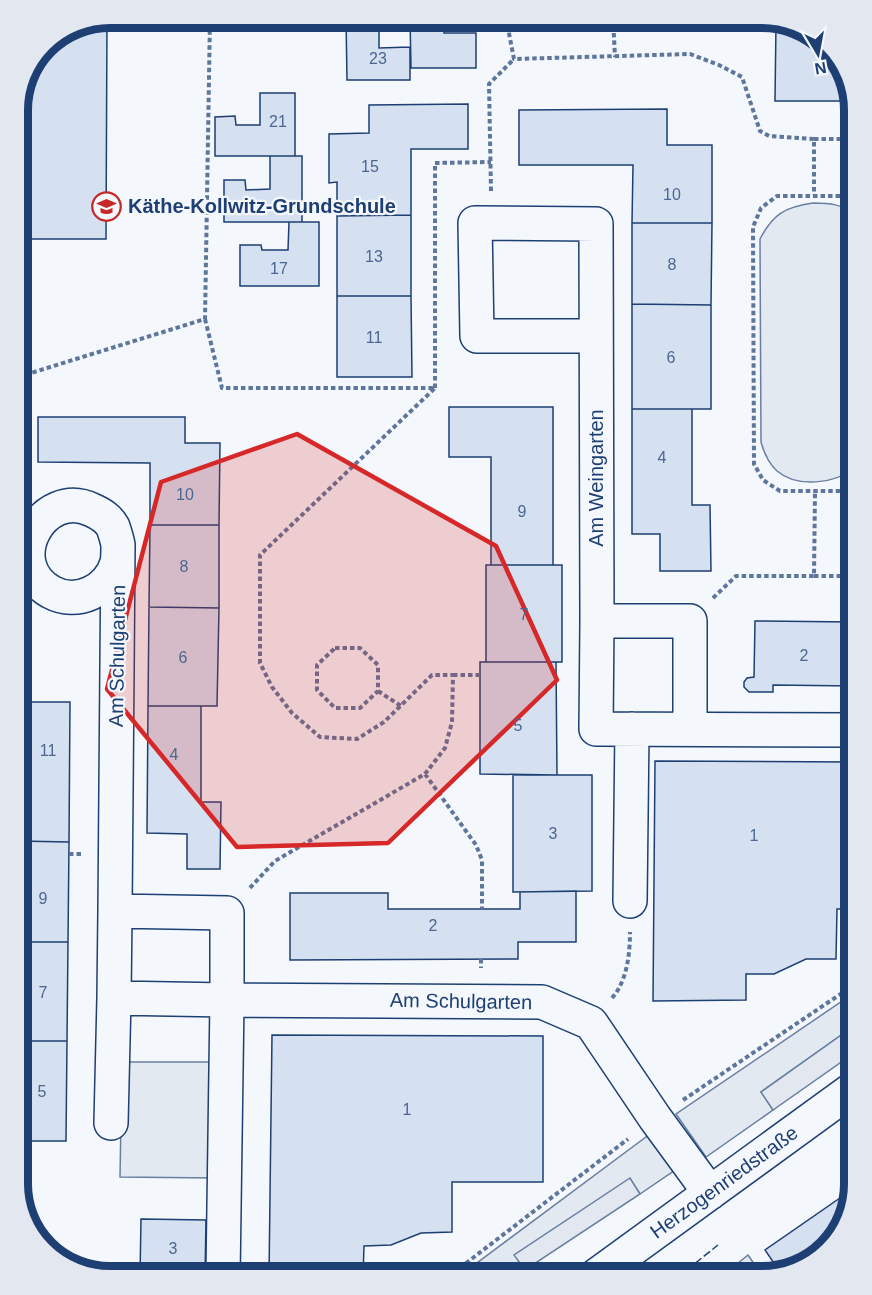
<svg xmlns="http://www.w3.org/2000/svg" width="872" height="1295" viewBox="0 0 872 1295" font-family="Helvetica,sans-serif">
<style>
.green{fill:#e3e9f0;stroke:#687fa3;stroke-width:1.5}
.parking{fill:#e3e8f0;stroke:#687fa3;stroke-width:1.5}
.building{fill:#d5e0f0;stroke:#1d3f73;stroke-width:1.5}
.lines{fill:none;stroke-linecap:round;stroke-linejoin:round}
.minor-casing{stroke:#1d3f73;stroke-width:36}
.path{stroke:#5e769c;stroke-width:4;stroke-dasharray:4.5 3;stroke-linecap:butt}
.minor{stroke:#f4f7fb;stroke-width:33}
.fence{stroke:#1d3f73;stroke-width:1.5;stroke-dasharray:8 3;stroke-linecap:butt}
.marked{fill:#d62828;fill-opacity:0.2;stroke:#d62828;stroke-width:4.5;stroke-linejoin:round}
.labels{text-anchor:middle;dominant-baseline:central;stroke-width:4.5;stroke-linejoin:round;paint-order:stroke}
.number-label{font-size:16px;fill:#4b6792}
.poi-label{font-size:20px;font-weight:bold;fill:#1d3f73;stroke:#f4f7fb;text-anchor:start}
.street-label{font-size:20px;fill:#1d3f73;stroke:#f4f7fb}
.rim{fill:none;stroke:#1d3f73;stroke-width:8}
</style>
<rect width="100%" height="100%" fill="#f4f7fb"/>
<path class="green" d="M813,203C829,203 843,204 854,215V468C835,484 797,488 777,471C768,463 764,453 761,442L760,239C773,214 785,207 813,203Z
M854,993V1026L761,1092L773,1110L706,1157L676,1114Z
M122,1062H217L215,1178L120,1177Z
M654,1131L678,1168L640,1194L630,1179L515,1255L525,1270L515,1277H458Z
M748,1255L763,1277H721Z"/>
<path class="parking" d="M854,1026V1053L773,1110L761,1092Z
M630,1178L640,1194L525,1270L514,1255Z"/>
<path class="building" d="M346,18H388V22H379V48L410,47V80H347Z
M410,18H444V33H476V68H411Z
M107,19L106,239H18V104L49,41Z
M776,23H783L813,33L842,64L848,88V101H775Z
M260,93H295V156H215V117L235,116L236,125H260Z
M468,104V149H411V215L337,216V182L329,183V134L369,133V105Z
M667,109V145H712V223H632L633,165H519V110Z
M270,156H302V222H224V180H245L246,190L270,189Z
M411,215V296H337V216Z
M289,222H319V286H240V245H261L262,250H288Z
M632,223H712L711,305L632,304Z
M337,296H411L412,377H337Z
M632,304L711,305V409H632Z
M449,407H553V565H491V457H449Z
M632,409H692V505H710L711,571H660V534H632Z
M38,417H185V443H220L219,525H150V463L38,462Z
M150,525H219V608L149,607Z
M486,565H562V662H486Z
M149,607L219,608L217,706H148Z
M755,621L852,622L854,686L773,685V692H749L744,687V682L747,678L754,677Z
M480,662H556L557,775L480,774Z
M27,702H70L69,842L18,841V797H26Z
M148,706H201V802H221L220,869H187V834L147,833Z
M655,761L854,762V909H837L836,959H806L774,974H746V1000L653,1001Z
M513,775H592V891L513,892Z
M18,841L69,842L68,942H18Z
M576,891V942H518V959L290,960V893H388V909H520V892Z
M18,942H68L67,1041H18Z
M272,1035L543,1036V1182H452V1232L421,1233L391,1245L364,1246L363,1277H269Z
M18,1041H67L66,1141H18Z
M853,1189L841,1231L808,1265L780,1272L765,1250Z
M141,1219L206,1220L205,1277H140Z"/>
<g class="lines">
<defs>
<path id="minor" d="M596,336H477L475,223L596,224L597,621
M690,729V621H597L596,729L854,730
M630,901L632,729
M115,911L118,545C117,539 115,533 113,527C108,518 101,514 92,510C43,486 0,563 51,592C77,606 108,591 117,563C118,558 118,551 118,545
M111,1123L114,998
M223,1277L227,1000L114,998L115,911L227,913V1000L542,1002L591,1023L655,1118L710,1193
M594,1277L854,1088"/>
</defs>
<use href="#minor" class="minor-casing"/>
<path class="path" d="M506,18L514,59L690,54L719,65L742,77L760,131L769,136L814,139V195
M613,18L615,57
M814,139H841L854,134
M491,191L489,84L514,59
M205,319L222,388H435L260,555V663L272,687L292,713L320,737L357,739L384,722L432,675H453L452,722L445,748L425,774L275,861L248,890
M18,377L205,319L210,18
M435,388V163L491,162
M854,488L851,491H780L763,480L754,464L753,227L761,208L777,196H851L854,198
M814,576H854
M713,598L736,576H814L815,492
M335,648H360L378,665V691L360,708H335L317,690V665Z
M453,675H480
M378,691L401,706
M425,774L476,845L482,860V909
M69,854H83
M481,959V968
M612,998C627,981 630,954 630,932
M683,1100L854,985
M747,1272L751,1277
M448,1277L628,1139"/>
<use href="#minor" class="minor"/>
<path class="fence" d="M678,1277L718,1245"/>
</g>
<path class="marked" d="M297,434L496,546L557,680L388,843L237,847L107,689L161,482Z"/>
<defs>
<symbol id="school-ring" viewBox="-11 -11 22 22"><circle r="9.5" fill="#f4f7fb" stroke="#c62828" stroke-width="1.5"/><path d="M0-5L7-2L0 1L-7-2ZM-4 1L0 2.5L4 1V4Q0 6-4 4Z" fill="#c62828"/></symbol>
</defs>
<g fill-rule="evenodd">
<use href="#school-ring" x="90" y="190" width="33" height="33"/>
</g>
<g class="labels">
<g class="number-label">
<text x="378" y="58">23</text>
<text x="278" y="121">21</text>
<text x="370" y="166">15</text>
<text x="672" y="194">10</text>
<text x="374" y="256">13</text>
<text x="672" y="264">8</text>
<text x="279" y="268">17</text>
<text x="374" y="337">11</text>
<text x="671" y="357">6</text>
<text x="662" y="457">4</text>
<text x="185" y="494">10</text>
<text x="522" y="511">9</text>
<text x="184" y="566">8</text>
<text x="524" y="614">7</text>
<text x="804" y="655">2</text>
<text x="183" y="657">6</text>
<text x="518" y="725">5</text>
<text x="48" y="750">11</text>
<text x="174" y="754">4</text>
<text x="553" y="833">3</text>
<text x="754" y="835">1</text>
<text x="43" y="898">9</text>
<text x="433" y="925">2</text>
<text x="43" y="992">7</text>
<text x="42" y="1091">5</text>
<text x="407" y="1109">1</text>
<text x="173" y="1248">3</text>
</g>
<g class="poi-label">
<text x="128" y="206">Käthe-Kollwitz-Grundschule</text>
</g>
<g class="street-label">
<text transform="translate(596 478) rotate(-90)">Am Weingarten</text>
<text transform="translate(117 656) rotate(-89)">Am Schulgarten</text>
<text transform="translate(461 1001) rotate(1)">Am Schulgarten</text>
<text transform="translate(724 1182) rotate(-36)">Herzogenriedstraße</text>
</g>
</g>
<path d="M0 0H872V1295H0ZM110 28H762A82 82 0 0 1 844 110V1184A82 82 0 0 1 762 1266H110A82 82 0 0 1 28 1184V110A82 82 0 0 1 110 28Z" fill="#e3e8f0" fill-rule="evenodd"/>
<path class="rim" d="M110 28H762A82 82 0 0 1 844 110V1184A82 82 0 0 1 762 1266H110A82 82 0 0 1 28 1184V110A82 82 0 0 1 110 28Z"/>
<g transform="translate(818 54) rotate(170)" stroke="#f4f7fb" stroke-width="4.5" paint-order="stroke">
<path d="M0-4.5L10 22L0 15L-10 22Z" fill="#1d3f73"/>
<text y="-9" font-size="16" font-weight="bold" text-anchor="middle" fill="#1d3f73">N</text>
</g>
</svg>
